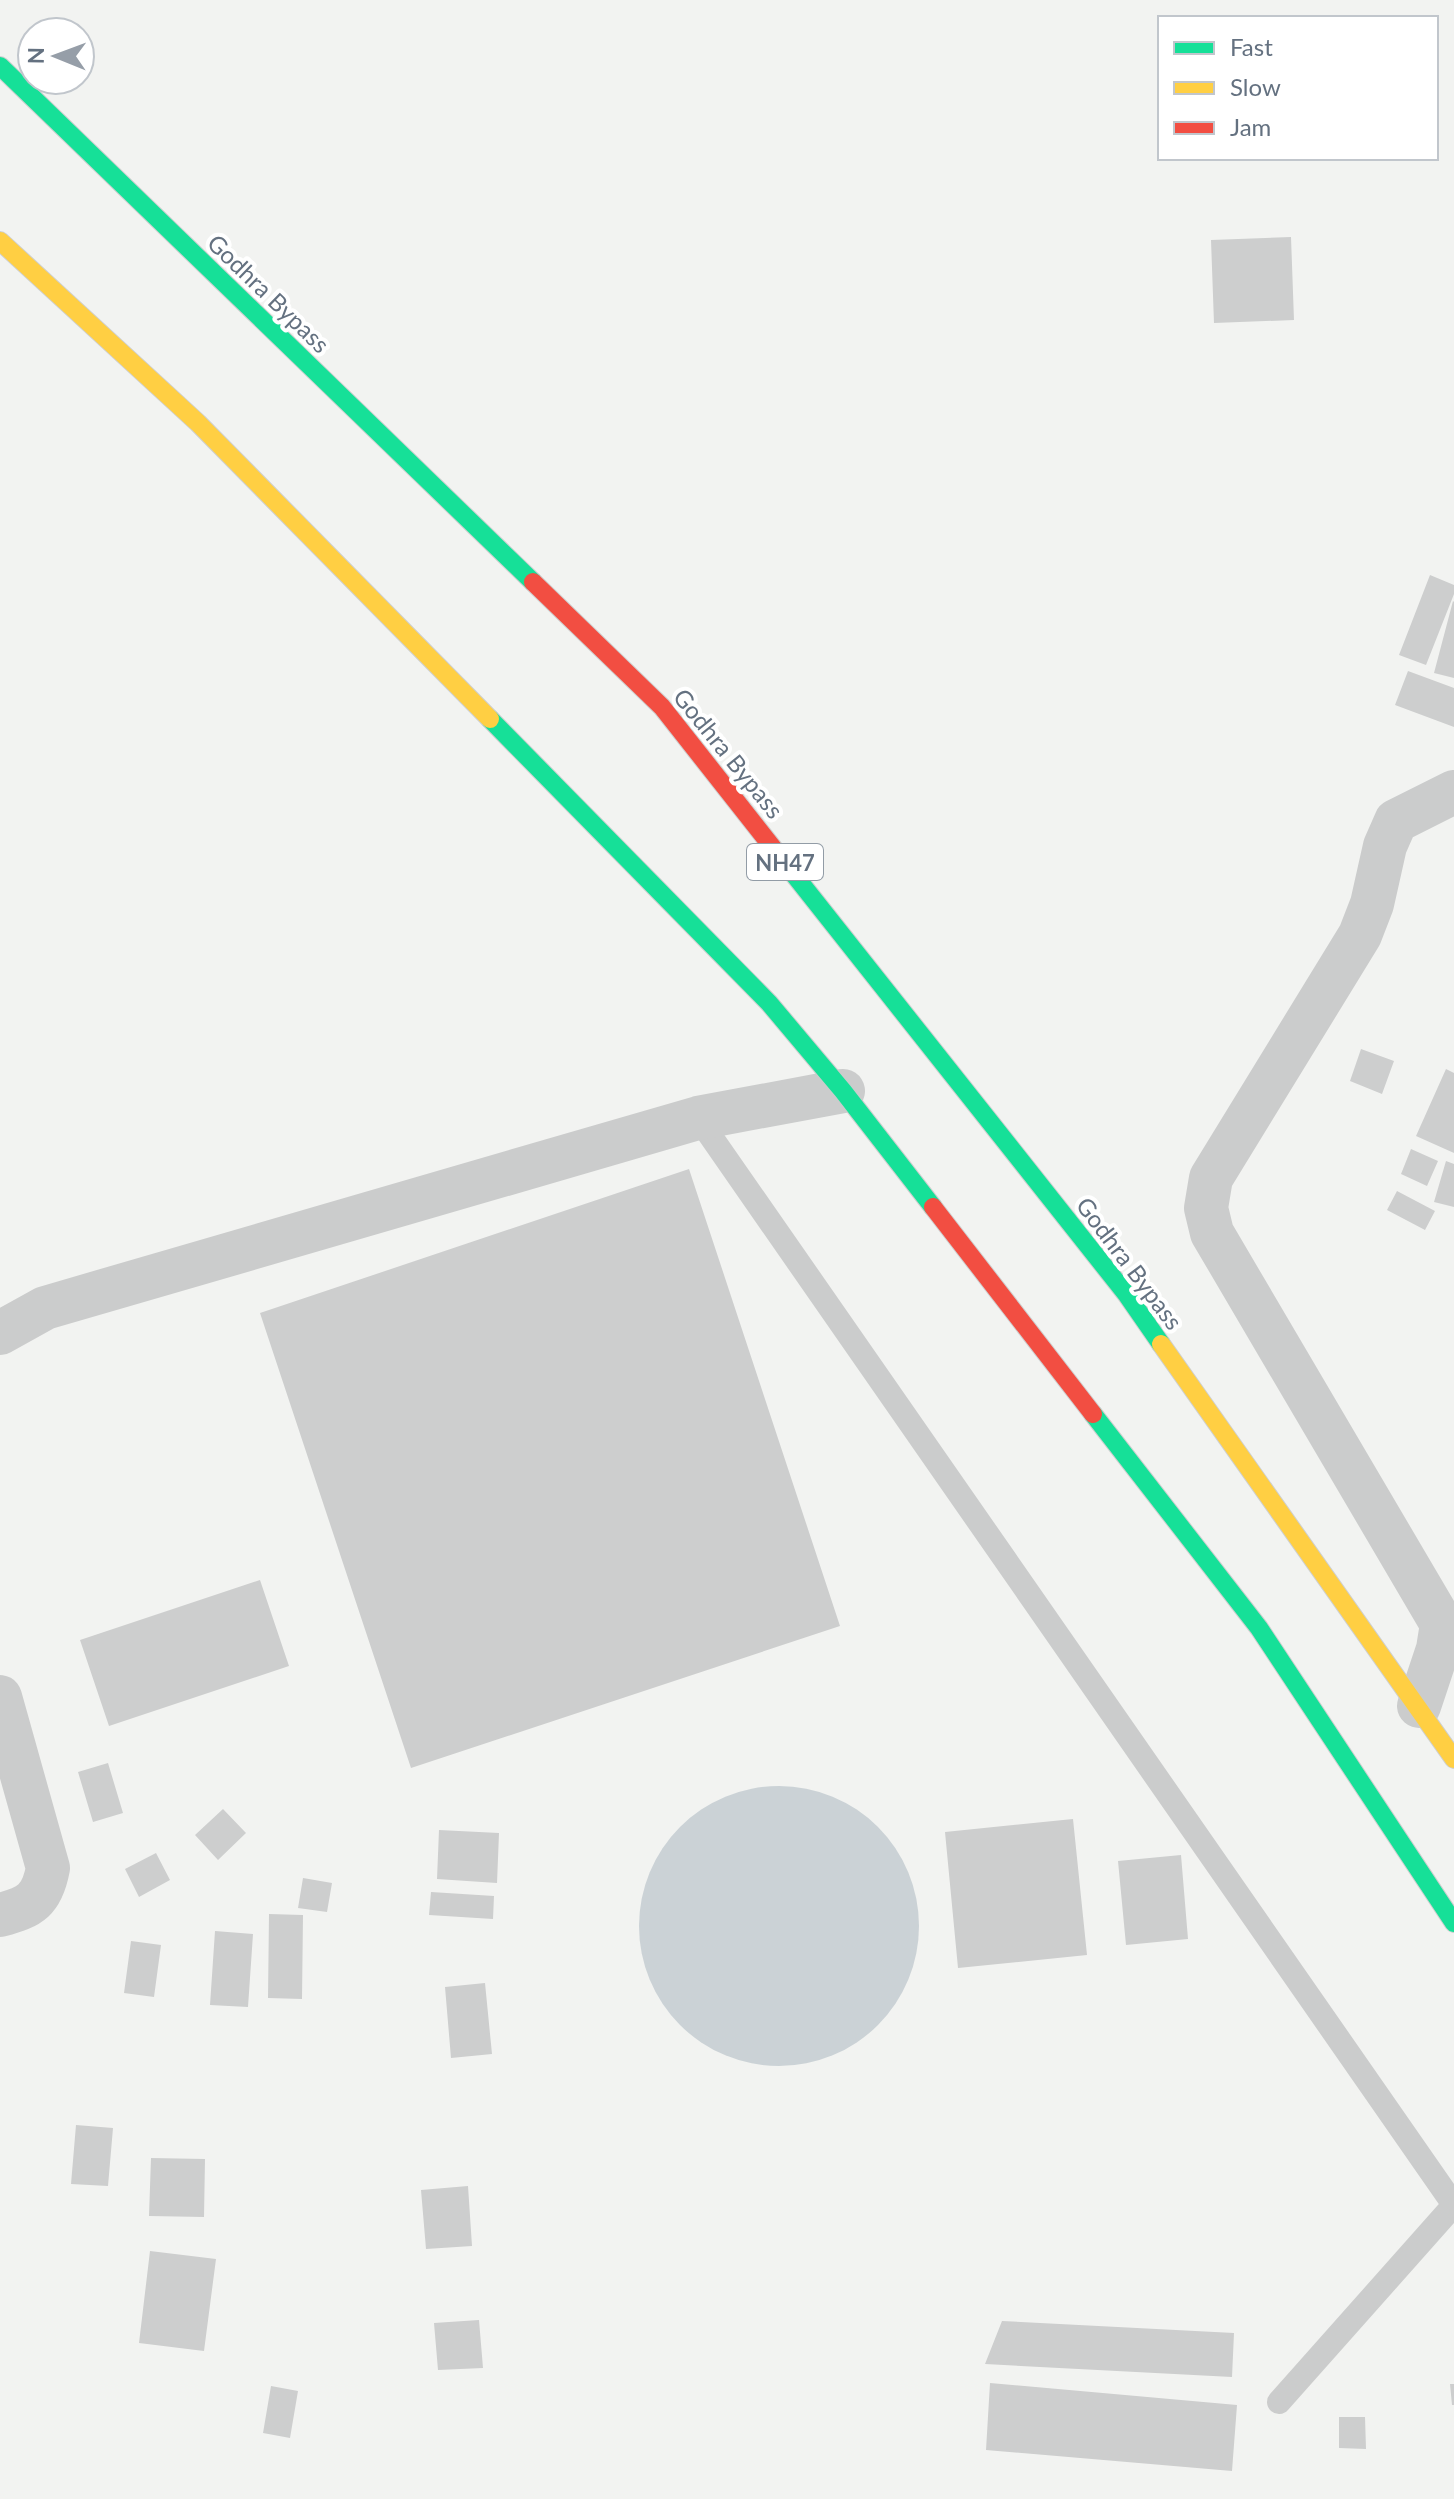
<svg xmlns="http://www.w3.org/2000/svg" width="1454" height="2499" viewBox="0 0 1454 2499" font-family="Lato,sans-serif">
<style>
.water{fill:#cbd2d6}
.building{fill:#cdcece}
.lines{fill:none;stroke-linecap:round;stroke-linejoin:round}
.fast-casing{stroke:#cecfcf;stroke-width:20}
.slow-casing{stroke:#cecfcf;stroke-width:20}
.jam-casing{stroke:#cecfcf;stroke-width:20}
.lane{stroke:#cbcccc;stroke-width:24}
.street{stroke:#cbcccc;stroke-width:44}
.fast{stroke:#16e098;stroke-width:18}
.slow{stroke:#ffcf43;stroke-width:18}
.jam{stroke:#f24e42;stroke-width:18}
.labels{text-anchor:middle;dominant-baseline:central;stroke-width:8;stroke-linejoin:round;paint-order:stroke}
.shield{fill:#fff;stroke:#929ca6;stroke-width:2}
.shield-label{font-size:22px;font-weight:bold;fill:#647180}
.street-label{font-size:24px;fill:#647180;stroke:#fff}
</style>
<rect width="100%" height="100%" fill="#f2f3f1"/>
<path class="water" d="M639 1926a140 140 0 1 1 280 0a140 140 0 1 1-280 0Z"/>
<path class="building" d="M1291,237L1294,320L1214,323L1211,240Z
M1430,575L1454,585V594L1426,665L1399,655Z
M1453,601L1454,602V678L1434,673Z
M1408,671L1454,688V727L1395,705Z
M1361,1049L1394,1061L1382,1094L1350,1081Z
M1446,1069L1454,1073V1153L1416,1136Z
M1411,1149L1438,1161L1427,1186L1401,1174Z
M1446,1161L1454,1164V1207L1434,1202Z
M689,1169L840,1626L411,1768L260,1313Z
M1397,1191L1435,1211L1425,1230L1387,1210Z
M260,1580L289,1666L109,1726L80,1640Z
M108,1763L123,1813L93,1822L78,1772Z
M223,1809L246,1833L218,1860L195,1835Z
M1073,1819L1087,1955L958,1968L945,1832Z
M439,1830L499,1833L497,1883L437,1879Z
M156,1853L170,1880L139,1897L125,1869Z
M1181,1855L1188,1939L1126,1945L1118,1861Z
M303,1878L332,1883L327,1912L298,1908Z
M431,1892L494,1896L493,1919L429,1915Z
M269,1914L303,1915L302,1999L268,1998Z
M215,1931L253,1934L248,2007L210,2005Z
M131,1941L161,1945L154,1997L124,1993Z
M485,1983L492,2054L451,2058L445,1987Z
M76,2125L113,2128L108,2186L71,2184Z
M151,2158L205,2159L204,2217L149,2216Z
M468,2186L472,2246L426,2249L421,2190Z
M150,2251L216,2259L204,2351L139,2343Z
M479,2320L483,2368L438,2370L434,2323Z
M1002,2321L1234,2333L1232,2377L985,2364Z
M990,2383L1237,2405L1232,2471L986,2450Z
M1450,2384H1454V2405H1452Z
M271,2386L298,2391L290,2438L263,2433Z
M1339,2417H1365L1366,2449L1339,2448Z"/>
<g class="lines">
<defs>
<path id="fast" d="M0,66L533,582
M490,719L769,1003L843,1091L933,1207
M792,872L1127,1295L1161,1344
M1093,1414L1259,1628L1454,1923"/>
<path id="slow" d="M0,241L198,423L490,719
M1161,1344L1454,1759"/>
<path id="jam" d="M533,582L662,707L792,872
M933,1207L1093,1414"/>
</defs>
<use href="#fast" class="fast-casing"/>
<use href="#slow" class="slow-casing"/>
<use href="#jam" class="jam-casing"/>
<path class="lane" d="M698,1118L1454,2205
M1279,2402L1454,2205"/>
<path class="street" d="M0,1333L45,1308L698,1118L843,1091
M0,1697L48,1868C42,1900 31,1907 0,1915
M1419,1706L1438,1649L1442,1624L1212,1233L1206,1208L1211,1178L1360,935L1372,904L1385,846L1396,821L1454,792"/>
<use href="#fast" class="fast"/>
<use href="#slow" class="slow"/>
<use href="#jam" class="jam"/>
</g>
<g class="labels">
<rect class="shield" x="747" y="844" width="76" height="36" rx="6"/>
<g class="shield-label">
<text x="785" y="862">NH47</text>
</g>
<g class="street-label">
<text transform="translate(269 293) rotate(44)">Godhra Bypass</text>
<text transform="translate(729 753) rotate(51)">Godhra Bypass</text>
<text transform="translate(1130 1263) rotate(53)">Godhra Bypass</text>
</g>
</g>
<rect x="1158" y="16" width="280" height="144" fill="#ffffff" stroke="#c1c6cc" stroke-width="2"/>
<rect x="1174" y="42" width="40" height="12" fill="#16e098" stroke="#c1c6cc" stroke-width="2"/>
<text x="1230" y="56" font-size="24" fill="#647180">Fast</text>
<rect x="1174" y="82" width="40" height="12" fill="#ffcf43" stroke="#c1c6cc" stroke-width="2"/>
<text x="1230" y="96" font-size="24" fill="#647180">Slow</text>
<rect x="1174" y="122" width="40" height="12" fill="#f24e42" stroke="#c1c6cc" stroke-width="2"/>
<text x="1230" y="136" font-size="24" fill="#647180">Jam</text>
<g transform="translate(56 56) rotate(271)"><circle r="38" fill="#ffffff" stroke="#c1c6cc" stroke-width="2"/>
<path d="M0-6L14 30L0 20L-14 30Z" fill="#969ea8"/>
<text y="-12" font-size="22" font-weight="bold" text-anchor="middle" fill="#647180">N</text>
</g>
</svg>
